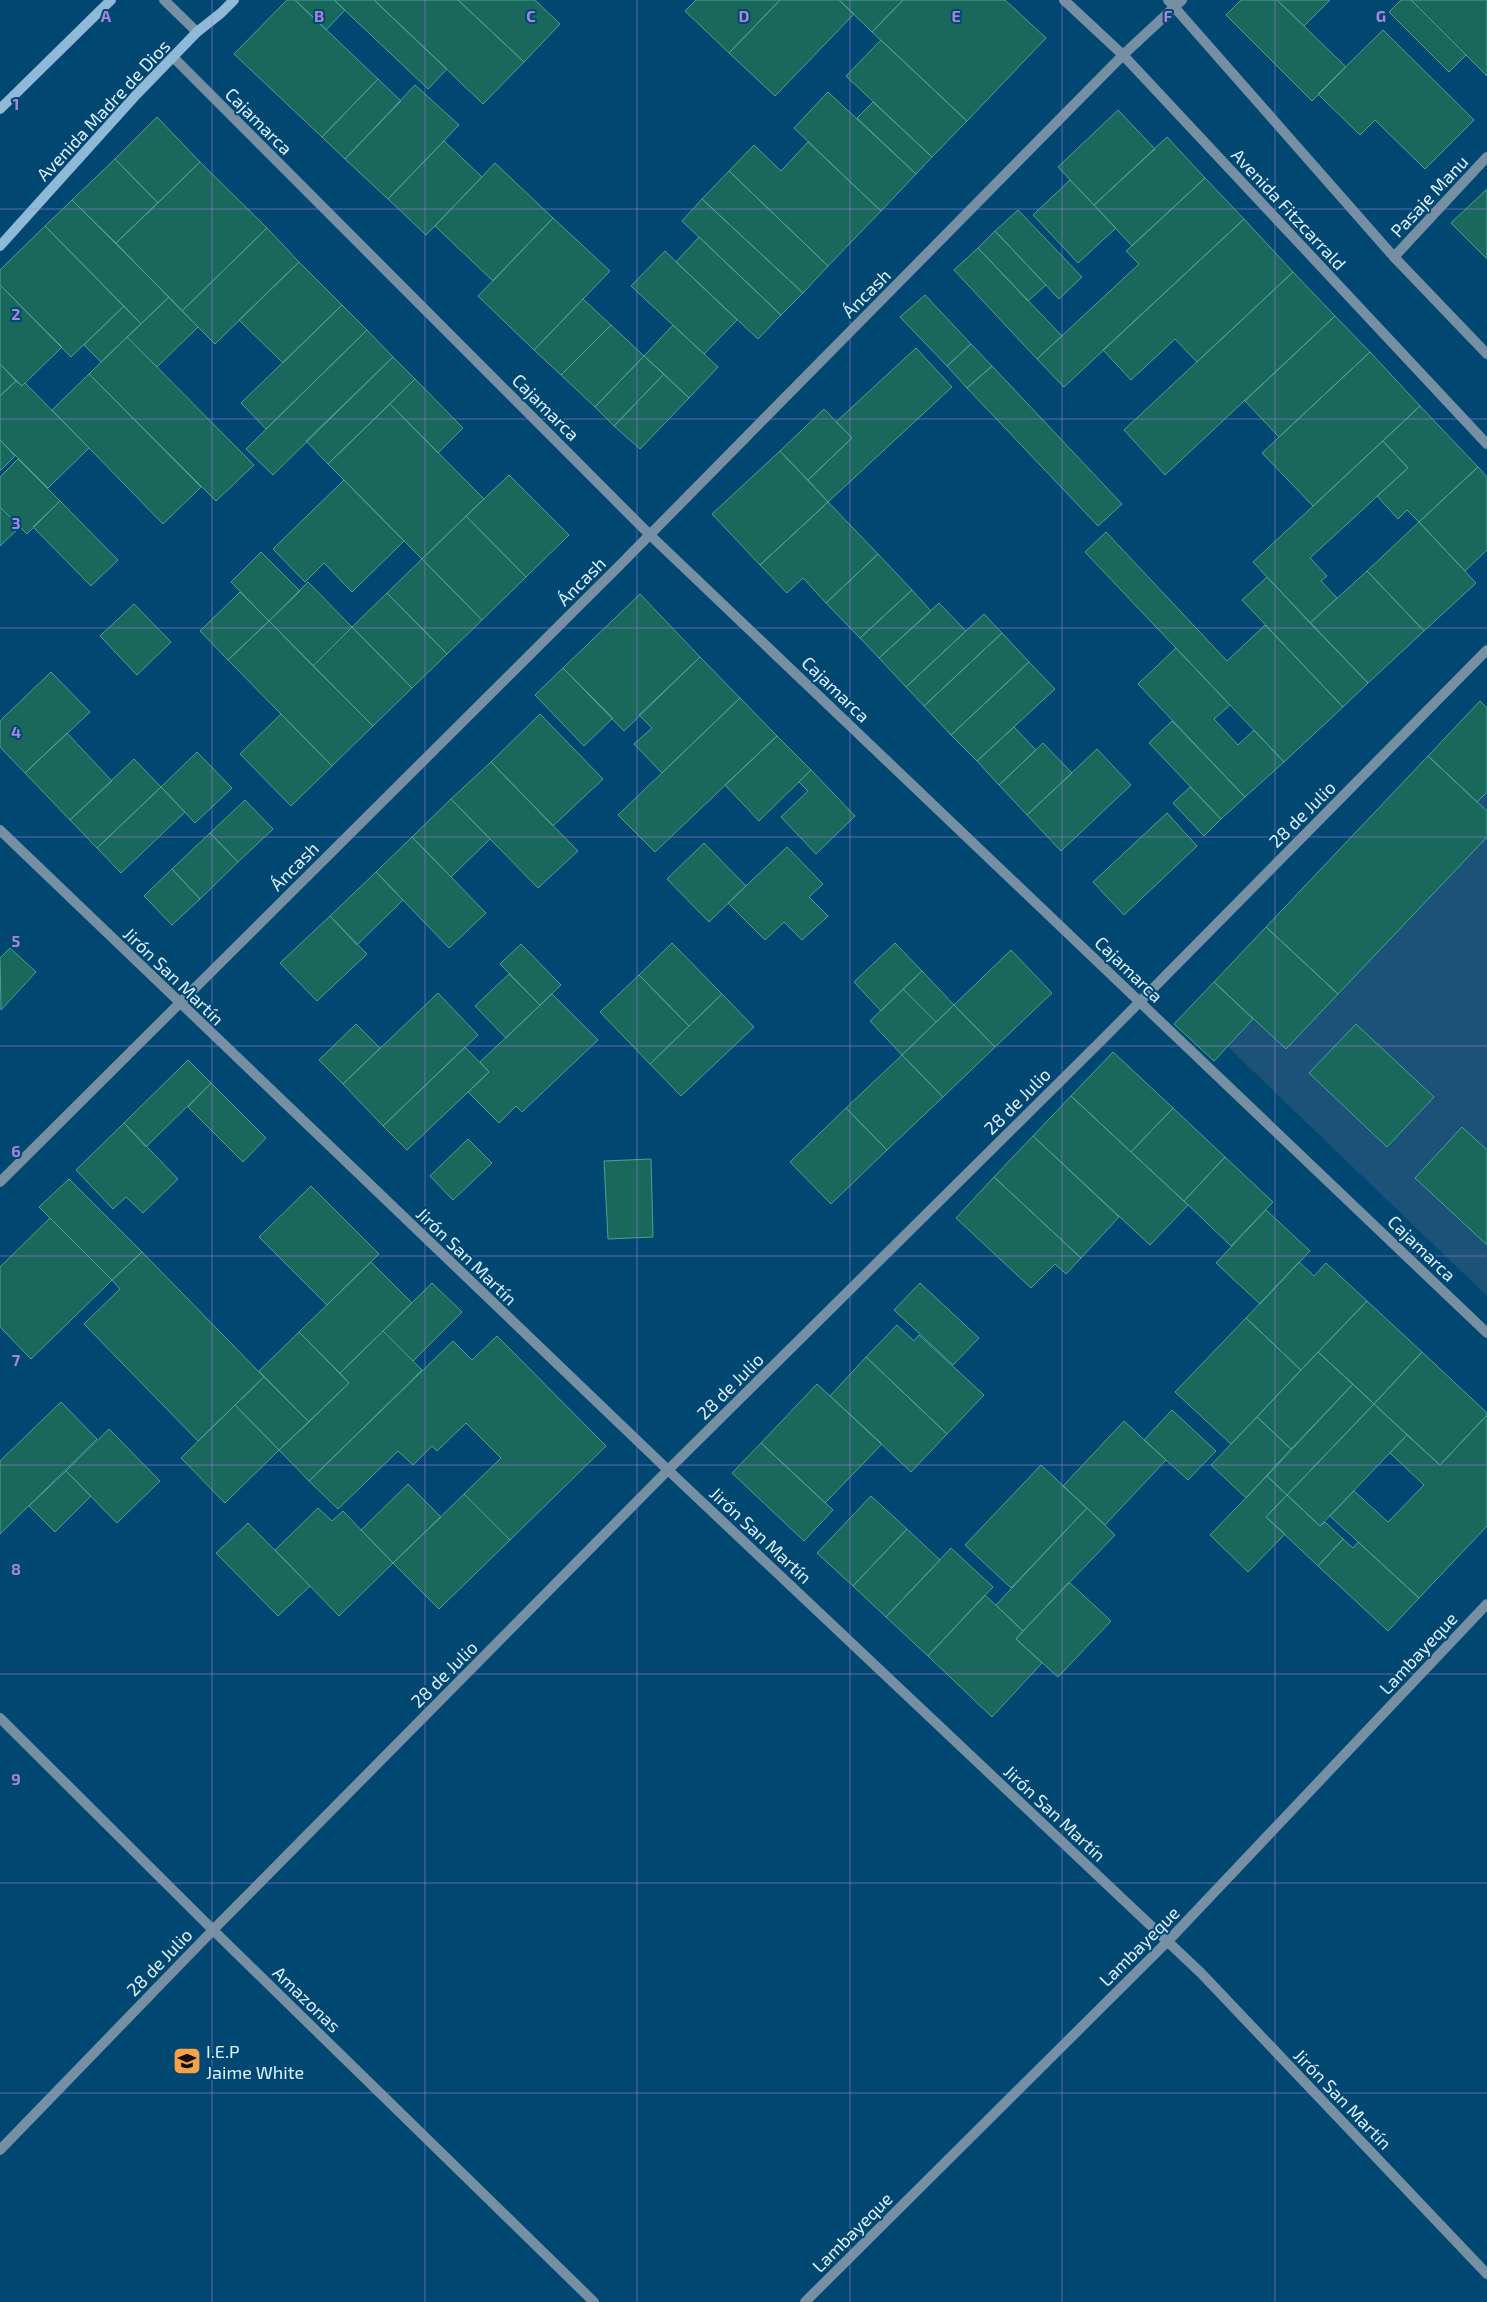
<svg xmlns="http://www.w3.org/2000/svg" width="1487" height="2302" viewBox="0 0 1487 2302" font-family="'Exo 2',sans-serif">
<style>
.built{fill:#1c5277}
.building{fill:#1a675c;stroke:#44a597}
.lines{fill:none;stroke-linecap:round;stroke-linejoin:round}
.pedestrian{stroke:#768fa3;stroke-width:10}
.minor{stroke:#768fa3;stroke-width:10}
.tertiary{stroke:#768fa3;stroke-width:10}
.secondary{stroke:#90b9d8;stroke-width:10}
.grid{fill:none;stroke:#a884dc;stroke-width:1;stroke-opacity:0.55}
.labels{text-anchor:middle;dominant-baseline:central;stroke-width:4;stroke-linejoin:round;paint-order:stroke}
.street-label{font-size:18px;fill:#def0ff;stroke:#004871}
.poi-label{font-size:18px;fill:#def0ff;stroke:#004871;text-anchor:start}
.grid-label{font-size:16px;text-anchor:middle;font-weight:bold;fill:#a884dc;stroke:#004871;stroke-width:4;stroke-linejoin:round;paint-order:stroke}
</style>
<rect width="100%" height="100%" fill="#004871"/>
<path class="built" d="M1487,739V1296L1202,1022Z"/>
<path class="building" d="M287,0H295L378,79L322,137L234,54Z
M295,0H334L345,10L326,30Z
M334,0H374L447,69L428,89Z
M374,0H458L524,62L483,104Z
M458,0H535L560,24L524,62Z
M696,0H780L729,53L685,11Z
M780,0H839L854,14L775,96L729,53Z
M839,0H903L872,32Z
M903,0H1005L1046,38L967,121L872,32Z
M1241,0H1277L1346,67L1312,101L1226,15Z
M1277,0H1330L1304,26Z
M1401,0H1411L1466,55L1449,72L1389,12Z
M1411,0H1487V76Z
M1383,30L1474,120L1425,169L1375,120L1360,135L1318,94Z
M881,40L967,121L932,157L846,76Z
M378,79L401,101L345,159L322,137Z
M415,85L459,125L388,199L345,159Z
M828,92L916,174L881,211L794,128Z
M873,102L932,157L916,174L857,118Z
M1118,110L1155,149L1094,205L1058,167Z
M157,117L200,162L158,203L115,159Z
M1167,137L1205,178L1132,246L1094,205Z
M444,141L482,177L426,235L388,199Z
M808,142L881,211L828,266L729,171L754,145L781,171Z
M115,159L158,203L116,243L72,200Z
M200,162L267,228L182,311L116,243Z
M495,163L553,218L493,281L435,226Z
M729,171L828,266L803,293L702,199Z
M1205,178L1244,219L1064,387L1037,359L1139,264L1126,251Z
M1070,180L1116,228L1078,263L1033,215Z
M1487,189V259L1451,223Z
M702,199L803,293L781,315L682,221Z
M72,200L169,297L141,324L45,226Z
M1018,210L1082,277L1059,299L995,231Z
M553,218L610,271L534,350L478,296Z
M1244,219L1293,272L1197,362L1175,339L1131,380L1103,350Z
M45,226L124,306L71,357L0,285V270Z
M267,228L299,262L215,344L182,311Z
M995,231L1046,285L1028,301L978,248Z
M699,237L781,315L758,339L676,262Z
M978,248L1062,336L1037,359L954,270Z
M665,251L737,320L704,354L631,286Z
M299,262L342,305L283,363L239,320Z
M1293,272L1335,316L1165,475L1124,430Z
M0,285L62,347L22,386L0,364Z
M925,295L971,344L947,366L900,317Z
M169,297L198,327L157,367L127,337Z
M583,299L611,325L561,375L534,350Z
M342,305L367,330L266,429L241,403Z
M124,306L141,324L101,362L84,345Z
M1335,316L1370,352L1279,437L1245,401Z
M611,325L644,356L595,407L561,375Z
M673,325L718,367L689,398L644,356Z
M367,330L393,357L273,475L246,449Z
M127,337L254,465L216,501L89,374Z
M971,344L992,366L967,388L947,366Z
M916,348L952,387L828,502L808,480L852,438L836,422Z
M1370,352L1420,406L1313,506L1262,453Z
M644,356L664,374L614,426L595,407Z
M393,357L415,379L328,464L306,441Z
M0,364L16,381L0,396Z
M992,366L1122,504L1098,526L967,388Z
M89,374L201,487L163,524L52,410Z
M664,374L689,398L640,449L614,426Z
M415,379L463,428L438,453L390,404Z
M16,381L22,386L25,383L89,448L48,488L0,440V396Z
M390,404L484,499L422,559L328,464Z
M1420,406L1478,467L1419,522L1407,510L1398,519L1377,496L1408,468L1383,441Z
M824,409L852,438L808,480L780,451Z
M0,440L15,456L0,471Z
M1383,441L1408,468L1310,558L1327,576L1321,581L1337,598L1310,623L1253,562Z
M780,451L828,502L760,565L712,514Z
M18,459L60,501L27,534L0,507V477Z
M1478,467L1487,477V550L1465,571L1419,522Z
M509,475L569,535L526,577L466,516Z
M344,480L404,541L352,592L324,563L305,582L273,549Z
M60,501L118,560L91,586L33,527Z
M828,502L878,554L826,603L803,578L787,593L760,565Z
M0,507L20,527L0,546Z
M466,516L526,577L482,620L422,559Z
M1419,522L1476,583L1424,631L1367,571Z
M1106,532L1227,661L1265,625L1343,707L1284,762L1085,552Z
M261,552L300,591L269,621L231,582Z
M878,554L912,590L860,638L826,603Z
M422,559L482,620L447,654L387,593Z
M1367,571L1424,631L1368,683L1310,623Z
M1267,577L1368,683L1343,707L1242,600Z
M308,582L352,627L313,666L269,621Z
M912,590L931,611L879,658L860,638Z
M240,592L269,621L228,660L200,631Z
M387,593L447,654L412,688L352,627Z
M640,594L700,657L624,731L563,668Z
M939,603L966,631L906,687L879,658Z
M134,604L171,642L137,675L100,636Z
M984,614L1002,633L924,706L906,687Z
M269,621L373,726L332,766L228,660Z
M352,627L412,688L373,726L313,666Z
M1002,633L1029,662L951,735L924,706Z
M1176,648L1230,705L1214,719L1238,745L1254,730L1284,762L1245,797L1138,684Z
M700,657L740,698L662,773L634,744L652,728L639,715Z
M1029,662L1055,689L977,761L951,735Z
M563,668L613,718L584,746L535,695Z
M51,672L90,712L25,773L0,747V721Z
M740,698L777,736L655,852L618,815Z
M1480,701L1487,708V792L1477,802L1428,756Z
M281,714L332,766L291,806L240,754Z
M540,714L603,779L553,826L491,762Z
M1172,721L1245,797L1221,819L1149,743Z
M1014,727L1036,750L999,785L977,761Z
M67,733L112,781L70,820L25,773Z
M777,736L811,770L759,821L725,785Z
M1043,743L1072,773L1027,815L999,785Z
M1097,749L1131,785L1061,851L1027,815Z
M197,752L232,788L195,823L161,787Z
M1428,756L1487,811V837L1338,994L1266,927Z
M134,759L161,787L97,848L70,820Z
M491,762L578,851L538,888L451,799Z
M811,770L855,816L816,854L781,817L808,791L799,782Z
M161,787L185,812L121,873L97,848Z
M1190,787L1221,819L1204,836L1173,803Z
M451,799L490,839L451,877L412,837Z
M245,800L273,829L238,862L210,833Z
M1167,813L1197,846L1124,915L1093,882Z
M210,833L238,862L200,899L172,869Z
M412,837L486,913L449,948L376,872Z
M704,843L746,886L709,922L667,879Z
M787,847L823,884L809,897L828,916L802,940L784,922L765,940L728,903Z
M172,869L200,899L172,925L144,896Z
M376,872L403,900L357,945L330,916Z
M330,916L367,954L317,1001L280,963Z
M1266,927L1338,994L1286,1049L1214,982Z
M672,943L722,994L689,1026L639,975Z
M895,943L922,971L881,1011L854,982Z
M521,944L561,985L540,1005L500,964Z
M10,948L36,972L1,1010L0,958Z
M1011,950L1052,993L995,1047L954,1005Z
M922,971L954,1005L936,1022L903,989Z
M509,974L540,1005L506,1038L475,1006Z
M639,975L689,1026L650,1064L600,1012Z
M1214,982L1253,1019L1214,1061L1174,1024Z
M903,989L936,1022L902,1055L870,1021Z
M438,993L478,1035L383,1126L343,1084Z
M552,994L598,1040L522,1112L516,1106L499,1123L468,1092L489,1072L480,1062Z
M722,994L754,1027L681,1096L650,1064Z
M954,1005L995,1047L943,1097L902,1055Z
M356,1024L380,1048L343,1084L319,1060Z
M1356,1024L1434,1097L1387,1147L1309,1073Z
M465,1047L489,1072L407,1150L383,1126Z
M1113,1052L1173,1108L1131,1152L1071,1096Z
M902,1055L943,1097L887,1150L846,1108Z
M188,1060L211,1083L146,1147L124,1123Z
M211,1083L266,1138L243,1162L188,1107Z
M1071,1096L1188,1205L1150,1245L1033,1136Z
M846,1108L887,1150L831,1204L790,1162Z
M1173,1108L1225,1157L1184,1201L1131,1152Z
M124,1123L178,1179L143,1213L126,1197L113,1209L76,1170Z
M1462,1127L1487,1150V1245L1415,1178Z
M1033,1136L1119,1217L1081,1258L994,1177Z
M468,1139L492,1163L453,1200L430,1176Z
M1225,1157L1273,1202L1231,1246L1184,1201Z
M651,1159L653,1237L608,1239L604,1161Z
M994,1177L1081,1258L1066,1274L1055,1264L1031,1288L956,1218Z
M69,1179L142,1252L112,1280L39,1207Z
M311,1186L379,1254L327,1305L259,1237Z
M1266,1210L1310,1251L1260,1304L1216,1263Z
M50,1218L112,1280L31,1359L0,1327V1267Z
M142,1252L264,1377L198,1441L84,1324L120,1289L112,1280Z
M371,1262L412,1303L340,1373L299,1332Z
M1299,1262L1314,1276L1326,1263L1367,1301L1301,1370L1246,1318Z
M432,1283L462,1312L413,1361L383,1331Z
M920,1283L979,1338L953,1365L894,1310Z
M1367,1301L1422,1352L1374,1404L1318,1352Z
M1246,1318L1301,1370L1231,1444L1175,1392Z
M897,1325L914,1341L919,1335L984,1395L947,1434L866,1357Z
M383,1331L422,1370L309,1481L279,1450L349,1383L340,1373Z
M299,1332L349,1383L309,1422L259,1371Z
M497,1336L606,1446L510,1540L464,1494L501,1458L466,1423L437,1451L432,1446L413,1465L398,1451L338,1509L309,1481L453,1341L472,1360Z
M1318,1352L1353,1384L1291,1449L1257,1417Z
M1422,1352L1487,1413V1415L1440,1465L1374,1404Z
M866,1357L947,1434L911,1472L830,1396Z
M264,1377L309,1422L279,1450L235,1405Z
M817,1384L882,1444L825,1503L761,1443Z
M1353,1384L1374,1404L1287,1495L1267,1476Z
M61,1402L97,1439L0,1534V1461Z
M1374,1404L1407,1435L1320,1526L1287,1495Z
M235,1405L279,1450L225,1503L181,1458Z
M1172,1410L1216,1451L1188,1480L1144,1440Z
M1487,1415V1526L1419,1598L1330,1516L1354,1491L1388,1522L1424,1485L1390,1453L1407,1435L1440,1465Z
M1257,1417L1291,1449L1246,1498L1211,1465Z
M1124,1421L1166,1460L1105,1525L1063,1486Z
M109,1429L160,1481L117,1523L66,1471Z
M761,1443L833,1510L804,1541L732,1473Z
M1041,1465L1087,1508L1011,1588L965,1545Z
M66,1471L91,1496L55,1532L29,1506Z
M1267,1476L1287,1495L1266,1517L1285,1534L1248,1572L1210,1535Z
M408,1484L441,1517L393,1563L361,1530Z
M464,1494L510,1540L439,1609L393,1563Z
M1287,1495L1320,1526L1325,1522L1343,1539L1318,1566L1266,1517Z
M871,1496L907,1529L853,1586L817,1553Z
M318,1508L332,1521L343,1511L393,1563L339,1616L275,1550Z
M1087,1508L1115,1535L1023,1631L996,1605Z
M248,1523L310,1586L278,1616L216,1553Z
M907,1529L940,1560L886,1617L853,1586Z
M1343,1539L1353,1548L1358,1542L1419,1598L1388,1631L1318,1566Z
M951,1548L993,1587L928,1656L886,1617Z
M1069,1582L1111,1621L1058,1677L1016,1639Z
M985,1595L1023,1631L1016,1639L1042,1663L992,1717L928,1656Z"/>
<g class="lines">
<path class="pedestrian" d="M1394,257L1487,157"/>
<path class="minor" d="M164,0L197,32
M0,830L668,1470L1201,1973L1487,2274
M0,1182L617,568L1123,55L1182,0
M0,1718L213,1930L594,2302
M0,2150L213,1930L668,1470L1105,1037L1487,650"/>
<path class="tertiary" d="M1064,0L1123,55L1487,444
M1168,0L1394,257L1487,354
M173,57L650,535L1487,1333
M805,2302L1168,1941L1487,1604"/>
<path class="secondary" d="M0,109L111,0
M0,246L136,95L197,32L221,13L234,0"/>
</g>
<path class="grid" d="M212,0V2302M425,0V2302M637,0V2302M850,0V2302M1062,0V2302M1275,0V2302M0,209H1487M0,419H1487M0,628H1487M0,837H1487M0,1046H1487M0,1256H1487M0,1465H1487M0,1674H1487M0,1883H1487M0,2093H1487"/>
<defs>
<symbol id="school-square" viewBox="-11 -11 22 22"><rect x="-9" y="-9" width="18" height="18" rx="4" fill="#f8a14b" stroke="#004871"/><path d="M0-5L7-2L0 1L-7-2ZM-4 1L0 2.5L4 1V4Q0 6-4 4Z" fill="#111"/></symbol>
</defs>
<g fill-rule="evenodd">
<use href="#school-square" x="171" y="2045" width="32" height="32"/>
</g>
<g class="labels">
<g class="street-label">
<text transform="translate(103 110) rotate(-47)">Avenida Madre de Dios</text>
<text transform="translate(259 121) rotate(45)">Cajamarca</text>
<text transform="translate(1429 196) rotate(-47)">Pasaje Manu</text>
<text transform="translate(1289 209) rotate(47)">Avenida Fitzcarrald</text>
<text transform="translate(866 293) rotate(-45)">Áncash</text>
<text transform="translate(546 407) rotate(45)">Cajamarca</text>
<text transform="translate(581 581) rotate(-45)">Áncash</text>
<text transform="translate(836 689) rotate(44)">Cajamarca</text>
<text transform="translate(1302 814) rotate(-45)">28 de Julio</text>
<text transform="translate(294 866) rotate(-45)">Áncash</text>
<text transform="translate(1129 969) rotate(44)">Cajamarca</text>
<text transform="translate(174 976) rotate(44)">Jirón San Martín</text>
<text transform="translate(1017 1101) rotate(-45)">28 de Julio</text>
<text transform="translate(1422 1248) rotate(44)">Cajamarca</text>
<text transform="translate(467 1256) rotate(44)">Jirón San Martín</text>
<text transform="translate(730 1386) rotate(-45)">28 de Julio</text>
<text transform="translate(761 1535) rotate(43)">Jirón San Martín</text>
<text transform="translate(1418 1653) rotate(-47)">Lambayeque</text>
<text transform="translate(444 1674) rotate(-45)">28 de Julio</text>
<text transform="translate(1055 1813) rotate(43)">Jirón San Martín</text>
<text transform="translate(1139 1946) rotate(-45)">Lambayeque</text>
<text transform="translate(159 1962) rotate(-46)">28 de Julio</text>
<text transform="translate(307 1999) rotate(44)">Amazonas</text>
<text transform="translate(1343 2099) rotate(46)">Jirón San Martín</text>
<text transform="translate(852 2232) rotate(-45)">Lambayeque</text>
</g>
<g class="poi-label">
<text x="206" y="2051">I.E.P<tspan x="206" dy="21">Jaime White</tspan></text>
</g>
</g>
<g class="grid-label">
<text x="106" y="22">A</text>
<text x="319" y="22">B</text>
<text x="531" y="22">C</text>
<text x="744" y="22">D</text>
<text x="956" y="22">E</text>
<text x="1168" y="22">F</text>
<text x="1381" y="22">G</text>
<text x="16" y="110">1</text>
<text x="16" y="320">2</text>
<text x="16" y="529">3</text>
<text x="16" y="738">4</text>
<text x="16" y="947">5</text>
<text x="16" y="1157">6</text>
<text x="16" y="1366">7</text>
<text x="16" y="1575">8</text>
<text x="16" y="1785">9</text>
</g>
</svg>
